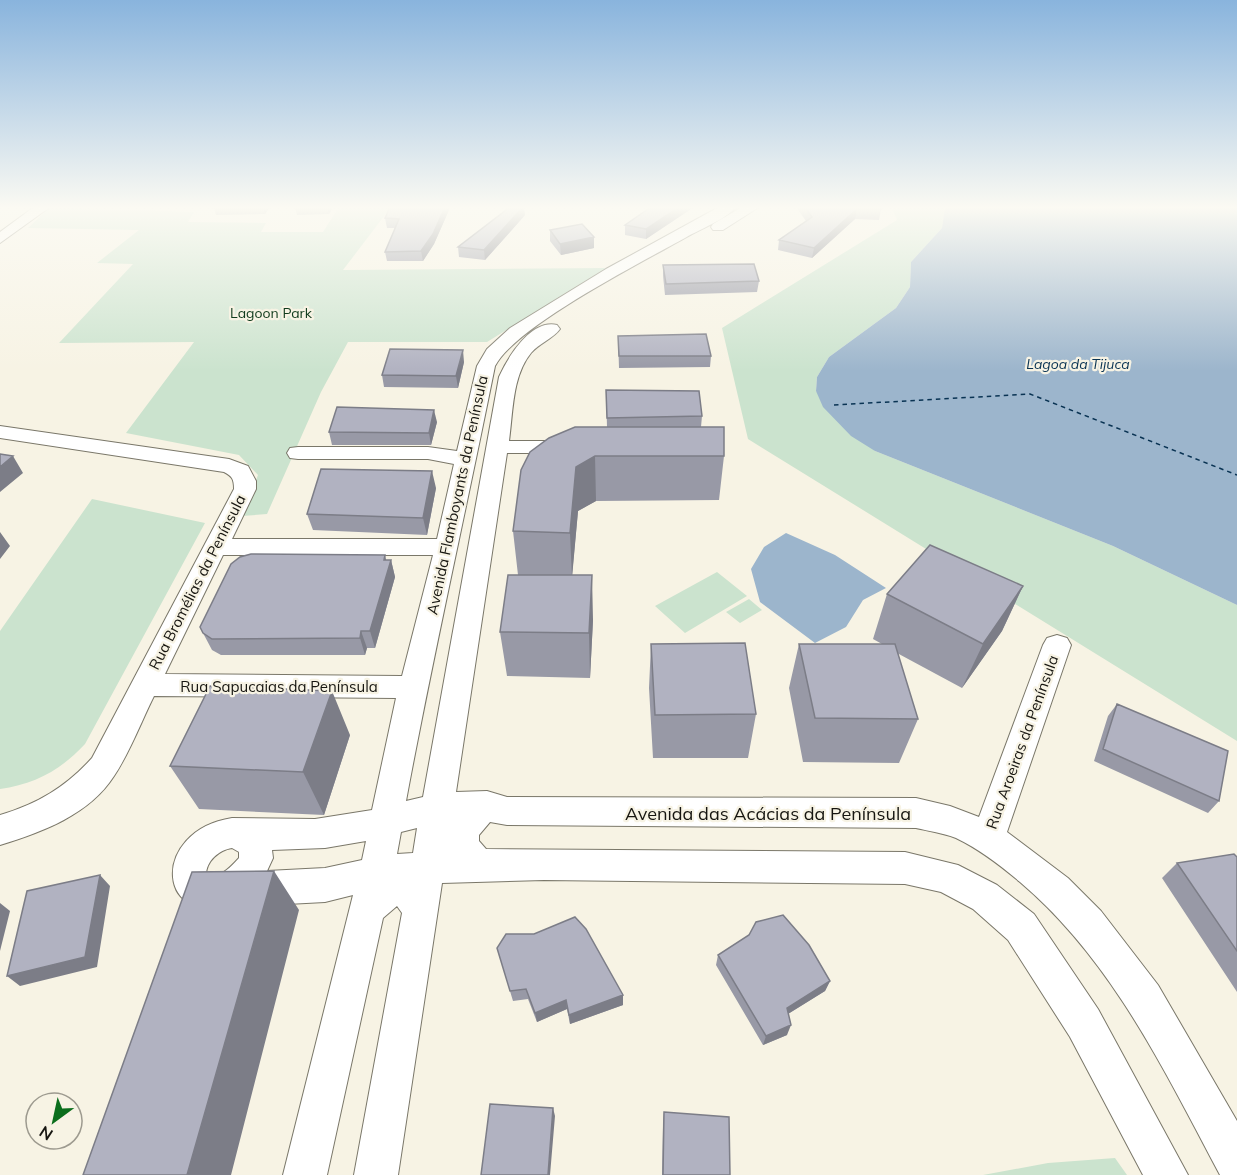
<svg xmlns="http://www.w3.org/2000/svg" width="1237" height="1175" viewBox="0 0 1237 1175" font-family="Mulish,sans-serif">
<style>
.green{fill:#cbe3ce}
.water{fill:#9cb5cc}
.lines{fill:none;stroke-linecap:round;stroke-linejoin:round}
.ferry{stroke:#093353;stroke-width:1.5;stroke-dasharray:4.5 4;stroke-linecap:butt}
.minor-casing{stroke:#7a7769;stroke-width:2}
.minor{fill:#fff;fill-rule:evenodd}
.wall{fill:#9899a6}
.shaded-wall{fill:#7c7d87}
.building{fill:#b1b2c1;stroke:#7c7d87;stroke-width:1.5}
.labels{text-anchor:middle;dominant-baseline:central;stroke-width:4.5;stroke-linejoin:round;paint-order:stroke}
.far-park-label{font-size:14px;fill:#103b1c;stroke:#f7f3e4}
.far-water-label{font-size:14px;font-style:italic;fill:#093353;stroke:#f7f3e4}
.street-label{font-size:15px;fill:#161510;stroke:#f7f3e4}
.near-street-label{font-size:18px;fill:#161510;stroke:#f7f3e4}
</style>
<rect width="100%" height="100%" fill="#f7f3e4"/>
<path class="green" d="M339,207H391L343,270L607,268L487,342H348L321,392L267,514L242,516L258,475L239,455L126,433L194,342L59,343L133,264L97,263L139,230L28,228L49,208L194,212L188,222L266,223L261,232H323Z
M892,207H945L942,228L911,262L910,287L896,308L829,357L817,377L816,391L875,451L1113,546L1237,605V741L748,439L722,328L897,220Z
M92,499L205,523L85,744C61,770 35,784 0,789V631Z
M717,572L747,596L685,633L655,606Z
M749,599L762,610L740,623L726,612Z
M1115,1158L1127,1175H983L1048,1163Z"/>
<path class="water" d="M945,207H1237V605L1113,546L875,451L851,436L823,407L816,391L817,377L829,357L896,308L910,287L911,262L942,228Z
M786,533L835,555L886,588L863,600L846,627L815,643L760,602L751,569L764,547Z"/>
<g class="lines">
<path class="ferry" d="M834,405L1030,394L1237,475"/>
<defs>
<path id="minor" d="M34,207H50L0,243V232Z
M719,207H736C725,220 700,229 685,238C642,262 516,326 495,366C466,511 433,655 406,801L423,797L499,377C508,357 531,319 557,325L560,329C553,339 539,343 531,353C512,376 513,413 509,441H572L579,443L583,447L579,451L572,453H507L456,792L487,791L507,797L916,798L950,806L979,817L1043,645L1047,638L1057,635L1067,638L1071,645L1007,832L1068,878L1101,911L1158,985L1237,1121V1175H1220C1164,1070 1112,960 1020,882C1000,865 979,849 956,838C943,833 929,831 916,828L507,825L490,822L479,835V841L486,849L905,852L958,865L997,885L1034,914L1098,1009L1188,1175H1143L1070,1037L1008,940L973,909L941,892L905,884L544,880L442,883L398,1175H354L402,913L397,906L383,918L327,1175H283L353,895L325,902L251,906L240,901C156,935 148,831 232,818L315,819L372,810L396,698L154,696C141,722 130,752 114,776C89,815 42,832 0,845V815C37,804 66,787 92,758L234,489C234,479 232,476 224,472L0,438V426L229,459L248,466L256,481V489L232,539H437L454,464L428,459H298L290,458L287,453L290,448L298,447H428L457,451L477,366L487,349L510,328L606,269ZM223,555H433L402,676L165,674ZM417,828L413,853L397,854L401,832ZM366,841L362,860L325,868L267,871L273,858L272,850L325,848ZM232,848L239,852V858C229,869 222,877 206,875C206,861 219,850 232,848Z
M742,207H759L723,230H713L711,227L713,224Z"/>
</defs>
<use href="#minor" class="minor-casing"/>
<use href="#minor" class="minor"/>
</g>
<path class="wall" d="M215,207H270L265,214L216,215L214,208Z
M295,207H333L329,214L297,215Z
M651,207H694L646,239L625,235V225Z
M796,207H879L881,209L879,220L855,219L812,258L778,250L779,240L806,221Z
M449,210L434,244L423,261H387L385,252L395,228H387L385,218Z
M525,215L485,260L459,257L458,247Z
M550,230L594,248L561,255L550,241Z
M663,265L759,281L757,292L665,295L663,276Z
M618,336L711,356L710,367L619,368Z
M464,362L458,388L384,387L382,375Z
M606,390L702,416L701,427L724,456L719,500L596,501L578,511L572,575L593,620L590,678L507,676L500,632L518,575L513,531L607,427Z
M437,422L431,445H332L329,432Z
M436,488L427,535L313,530L307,514Z
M386,560H391L395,577L375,648H367L365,655H221L212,650L203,633Z
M1023,586L1002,631L962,688L897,653L918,719L899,763L803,762L789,688L799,644H882L873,639L887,594Z
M651,644L756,714L748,758H653L649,688Z
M1117,704L1219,801L1208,813L1094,761L1108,716Z
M350,735L324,815L199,809L170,766Z
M1237,857V992L1162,878L1177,863Z
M497,948L623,1005L570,1024L567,1009L537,1022L528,999L513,1001Z
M718,955L830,981L825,991L788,1014L787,1035L763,1045L716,965Z
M664,1112L730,1175H662L663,1122Z"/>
<path class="shaded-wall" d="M263,207H270L265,214Z
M327,207H333L329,214Z
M445,207H448L449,210L434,244L423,261L421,251Z
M523,207H524L525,215L485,260L484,250Z
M679,207H694L646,239V229Z
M857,209L855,219L812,258L814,248Z
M594,237V248L561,255L560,244Z
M463,350L464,362L458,388L456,376Z
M434,410L437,422L431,445L429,433Z
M13,456L23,473L0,492V467Z
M595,456L596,501L578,511L572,578L570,533L576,467Z
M432,471L436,488L427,535L423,518Z
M0,532L10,546L0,559Z
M385,555L388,568L391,560L395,577L375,648L370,631Z
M592,575L593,620L590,678L589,633Z
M1023,586L1002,631L962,688L983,644Z
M361,631L367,648L365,655L360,638Z
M332,691L350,735L324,815L303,772Z
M274,871L299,910L231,1175H187Z
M100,875L110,886L97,967L20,986L7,976Z
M0,903L10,911L0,951Z
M830,981L825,991L783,1017L787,1008Z
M623,995V1005L570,1024L569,1015Z
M566,1000L567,1009L537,1022L535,1013Z
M791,1025L787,1035L763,1045L766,1036Z
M553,1108L555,1116L550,1175H548Z"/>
<path class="building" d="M215,207H263L214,208Z
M390,207H445L433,234L421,251L385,252L399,219L385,218Z
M510,207H523L484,250L458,247Z
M651,207H679L646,229L625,225Z
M805,207H879L881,209H857L814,248L779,240L812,217Z
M582,224L594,237L560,244L550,230Z
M754,264L759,281L666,284L663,265Z
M706,334L711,356H619L618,336Z
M390,349L463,350L456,376L382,375Z
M606,390L699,391L702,416L607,418Z
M337,407L434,410L429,433L329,432Z
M575,427H724V456H595L576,467L570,533L513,531L521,470L530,452L549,438Z
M0,454L13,456L0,467Z
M321,469L432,471L423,518L307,514Z
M930,545L1023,586L983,644L887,594Z
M251,554L385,555L384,560H391L370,631H361L360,638L212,639L203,633L200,627L231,564L240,557Z
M508,575H592L589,633L500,632Z
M745,643L756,714L655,715L651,644Z
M799,644H895L918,719L815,718Z
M210,686L332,691L303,772L170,766Z
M1117,704L1228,751L1219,801L1103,749Z
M1234,854L1237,857V951L1177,863Z
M274,871L187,1175H83L192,872Z
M100,875L85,957L7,976L27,891Z
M783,915L809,945L830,981L787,1008L791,1025L766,1036L718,955L749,935L756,922Z
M575,917L586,929L623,995L569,1015L566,1000L535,1013L526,989L510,991L497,948L506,934H534Z
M490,1104L553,1108L548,1175H481Z
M664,1112L729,1117L730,1175H663Z"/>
<linearGradient id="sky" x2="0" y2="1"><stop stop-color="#89b4dd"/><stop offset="0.56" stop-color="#fbfaf3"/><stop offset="1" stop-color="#fbfaf3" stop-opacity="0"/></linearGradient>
<rect width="1237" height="371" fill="url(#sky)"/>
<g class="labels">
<g class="far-park-label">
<text x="271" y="313">Lagoon Park</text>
</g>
<g class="far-water-label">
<text x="1078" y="364">Lagoa da Tijuca</text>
</g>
<g class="street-label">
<text transform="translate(457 495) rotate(-78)">Avenida Flamboyants da Península</text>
<text transform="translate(197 582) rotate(-63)">Rua Bromélias da Península</text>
<text x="279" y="686">Rua Sapucaias da Península</text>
<text transform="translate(1022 742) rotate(-70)">Rua Aroeiras da Península</text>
</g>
<g class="near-street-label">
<text x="768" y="813">Avenida das Acácias da Península</text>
</g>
</g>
<g transform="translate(54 1121) rotate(213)"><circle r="28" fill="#f7f3e4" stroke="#9d9a8f" stroke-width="1.5"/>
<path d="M0-4.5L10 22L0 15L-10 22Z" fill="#0b6e1c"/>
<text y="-9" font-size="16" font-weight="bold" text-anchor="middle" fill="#161510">N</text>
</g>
</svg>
